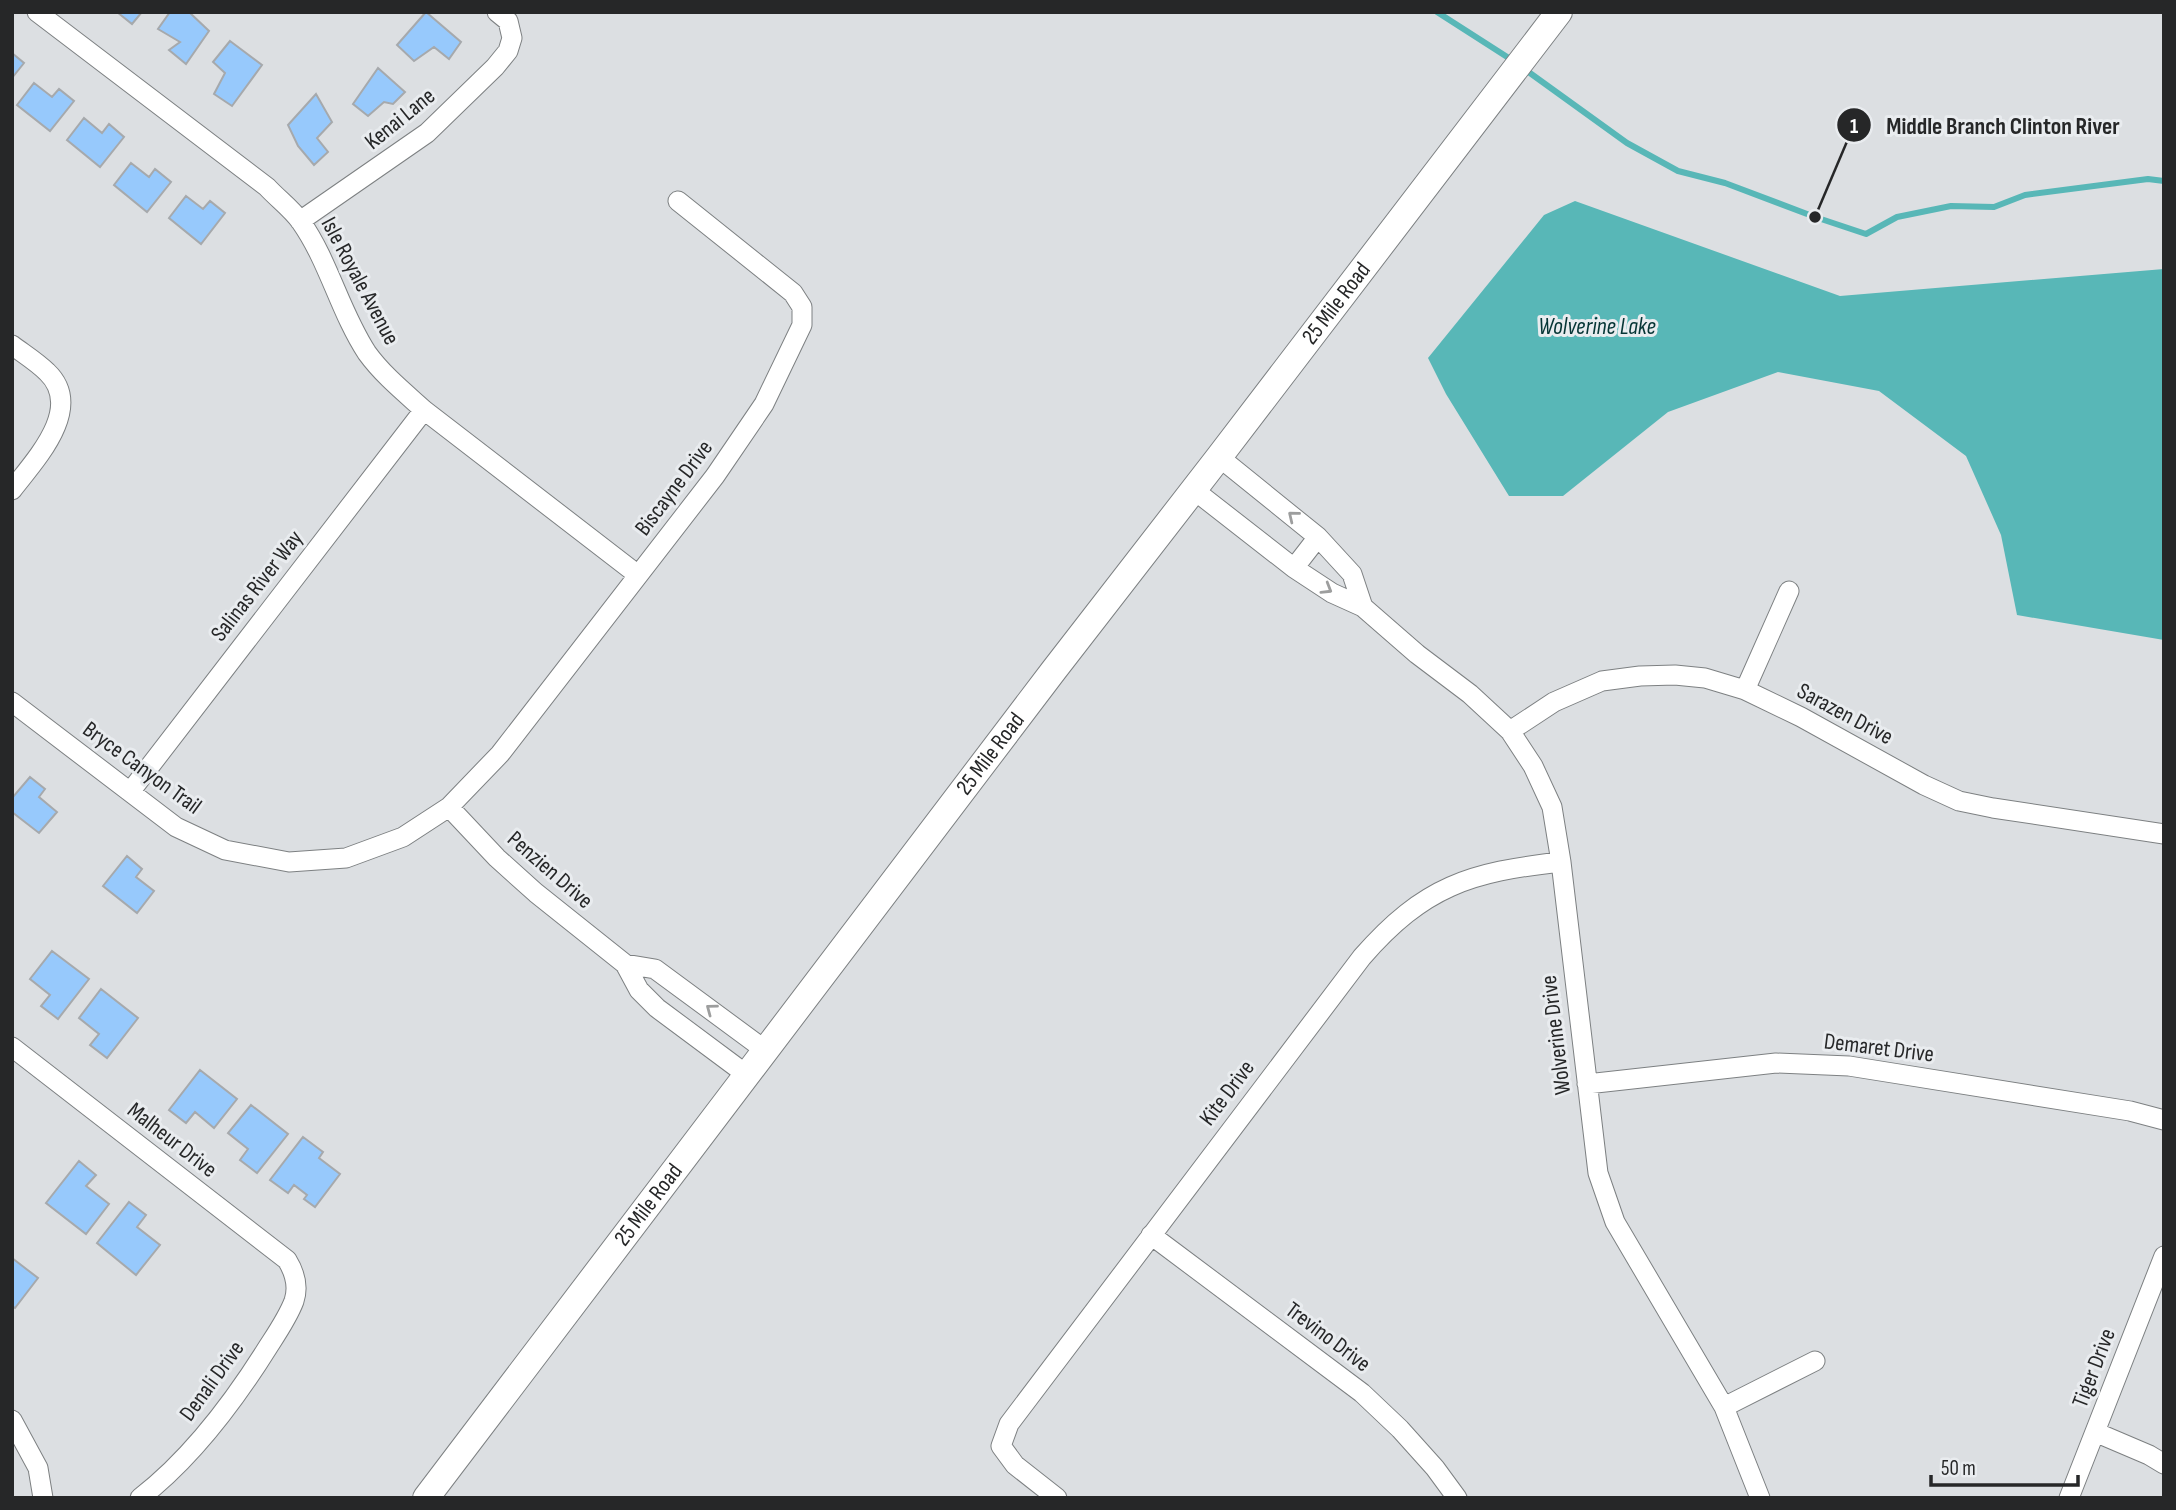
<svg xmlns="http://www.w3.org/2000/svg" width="2176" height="1510" viewBox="0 0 2176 1510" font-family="'Sofia Sans Condensed',sans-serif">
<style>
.water{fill:#58b7b7}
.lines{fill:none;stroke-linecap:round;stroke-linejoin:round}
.stream{stroke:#58b7b7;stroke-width:6}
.building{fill:#97c9fc;stroke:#a6a9ac;stroke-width:2}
.street-casing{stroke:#7d8082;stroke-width:21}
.secondary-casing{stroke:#7d8082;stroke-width:28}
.street{stroke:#fff;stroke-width:19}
.secondary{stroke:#fff;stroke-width:26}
.oneway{stroke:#9d9e9e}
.labels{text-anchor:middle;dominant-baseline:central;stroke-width:6;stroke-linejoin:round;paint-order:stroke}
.street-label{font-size:23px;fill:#262728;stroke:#e9ecef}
.water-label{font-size:24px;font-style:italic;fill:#063636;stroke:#e9ecef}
.leader{fill:none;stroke:#262728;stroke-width:2.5}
.callout-dot{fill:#262728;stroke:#e9ecef;stroke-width:2.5}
.mark-label{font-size:21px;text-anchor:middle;font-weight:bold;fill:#fff}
.callout-label{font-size:24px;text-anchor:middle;font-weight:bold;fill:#262728;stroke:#e9ecef;stroke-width:6;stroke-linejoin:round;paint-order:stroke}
</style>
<rect width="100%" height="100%" fill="#dcdfe2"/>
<path class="water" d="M1575,201L1840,296L2164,269V640L2017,615L2001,535L1966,456L1879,391L1778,372L1668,412L1563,496H1509L1446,394L1428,358L1544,215Z"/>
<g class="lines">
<path class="stream" d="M1437,12L1515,62
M1523,68L1627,143L1678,171L1725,183L1815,217L1866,234L1897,217L1951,206L1994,207L2025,195L2148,179L2164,181"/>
</g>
<path class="building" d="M117,12H142L132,24Z
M170,12H189L209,31L186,64L169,50L180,42L158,29Z
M426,12L461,42L449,59L434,47L414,61L397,45Z
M230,41L262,65L232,106L214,94L225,73L213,62Z
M12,53L24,63L12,78Z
M378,68L405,92L393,104L384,102L368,116L353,104Z
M34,83L52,97L59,89L74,101L50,131L17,105Z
M316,94L332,122L317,138L328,152L314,165L298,146L288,125Z
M84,118L102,133L109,124L124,137L100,167L67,140Z
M131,163L149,177L155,169L171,182L147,212L114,185Z
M186,196L203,209L210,201L225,213L201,244L169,218Z
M30,777L45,789L39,797L57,812L39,833L12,812V798Z
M127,856L142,869L136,877L154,891L137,913L103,886Z
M52,951L89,979L58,1019L41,1006L50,995L30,979Z
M101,989L138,1018L107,1058L90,1045L99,1034L79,1018Z
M200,1070L237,1099L214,1128L195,1112L186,1123L169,1110Z
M251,1105L288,1134L257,1173L240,1160L248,1149L228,1133Z
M303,1137L323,1152L319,1158L340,1174L315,1207L304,1199L307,1195L294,1185L288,1193L270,1180Z
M79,1161L96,1175L86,1186L109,1204L86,1234L46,1203Z
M129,1202L146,1215L137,1227L160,1245L136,1275L97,1243Z
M12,1258L38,1278L15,1308L12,1306Z"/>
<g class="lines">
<defs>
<path id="street" d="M37,12L267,187C278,199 292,209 301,222C329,262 340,312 367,353C383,375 404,392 424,410L638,575
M300,221L427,133L495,67L508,51L512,38L508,21L497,12
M12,345C24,354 37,362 47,372C85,408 35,460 12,490
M1219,457L1318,537L1352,574L1363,607
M1194,490L1294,568L1332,593L1363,607L1417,654L1470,694L1510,731L1533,766L1552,807L1561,862L1598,1173L1615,1222L1724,1407L1760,1498
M1294,568L1318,537
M1745,690L1789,591
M12,702L176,827L225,850L289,862L346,858L403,837L449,807L500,754L715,476L764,404L802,325V307L793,293L678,201
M1510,731L1554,702L1602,681L1640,676L1675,675L1705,678L1745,690L1801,717L1924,785L1959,801L1993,808L2164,834
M130,792L424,410
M449,807L497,858L536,893L625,964L639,990L657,1008L747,1075
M625,964L655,969L765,1050
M12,1047L287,1260C295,1273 299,1286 294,1301C288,1317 277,1333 268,1347C233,1403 192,1458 140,1498
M1587,1084L1776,1063L1849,1066L2130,1111L2164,1120
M1151,1235L1362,1393L1400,1429L1435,1468L1457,1498
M1724,1407L1815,1361
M12,1420L38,1468L43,1498
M2095,1432L2149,1455L2164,1464
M1057,1498L1015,1465L1001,1446L1009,1424L1362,957C1424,886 1470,872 1561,862
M2069,1498L2164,1256"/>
<g id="secondary">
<path id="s1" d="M426,1498L1054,670L1219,457L1559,12"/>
</g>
</defs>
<use href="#street" class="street-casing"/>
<use href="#secondary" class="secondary-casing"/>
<use href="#street" class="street"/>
<use href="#secondary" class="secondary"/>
</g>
<defs><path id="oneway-chevron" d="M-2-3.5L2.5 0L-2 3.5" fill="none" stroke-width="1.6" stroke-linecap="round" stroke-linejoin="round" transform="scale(1.75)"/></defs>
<g class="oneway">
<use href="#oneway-chevron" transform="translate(1293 516) rotate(-141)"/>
<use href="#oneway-chevron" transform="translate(1327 589) rotate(31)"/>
<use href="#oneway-chevron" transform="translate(711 1009) rotate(-143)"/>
</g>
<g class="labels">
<g class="street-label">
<text transform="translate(400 119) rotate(-39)">Kenai Lane</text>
<text transform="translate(360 281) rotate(62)">Isle Royale Avenue</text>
<text stroke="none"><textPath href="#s1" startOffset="1502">25 Mile Road</textPath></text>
<text transform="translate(674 488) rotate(-53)">Biscayne Drive</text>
<text transform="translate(257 586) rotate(-52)">Salinas River Way</text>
<text transform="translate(1845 714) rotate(28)">Sarazen Drive</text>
<text stroke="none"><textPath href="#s1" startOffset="934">25 Mile Road</textPath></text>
<text transform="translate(142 768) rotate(36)">Bryce Canyon Trail</text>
<text transform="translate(550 870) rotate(41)">Penzien Drive</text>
<text transform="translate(1556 1035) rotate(-97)">Wolverine Drive</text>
<text transform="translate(1879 1048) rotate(7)">Demaret Drive</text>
<text transform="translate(1227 1093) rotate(-53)">Kite Drive</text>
<text transform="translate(172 1140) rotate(38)">Malheur Drive</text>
<text stroke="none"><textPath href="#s1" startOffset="368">25 Mile Road</textPath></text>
<text transform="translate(1328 1337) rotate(37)">Trevino Drive</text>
<text transform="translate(2094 1368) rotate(-69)">Tiger Drive</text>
<text transform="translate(212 1381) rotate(-54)">Denali Drive</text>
</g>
<g class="water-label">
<text x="1597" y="326">Wolverine Lake</text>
</g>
</g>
<path class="leader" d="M1815 217L1854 125"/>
<g class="callout-dot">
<circle cx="1815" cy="217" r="7"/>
<circle cx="1854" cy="125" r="18"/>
</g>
<g class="mark-label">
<text x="1854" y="133">1</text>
</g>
<g class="callout-label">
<text x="2003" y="134">Middle Branch Clinton River</text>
</g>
<rect width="2176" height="1510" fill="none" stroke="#262728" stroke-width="28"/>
<path d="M1931 1475v10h147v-10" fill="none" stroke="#262728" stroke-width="3.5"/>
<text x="1941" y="1475" font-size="21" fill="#262728" stroke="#e9ecef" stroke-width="5" paint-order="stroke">50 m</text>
</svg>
